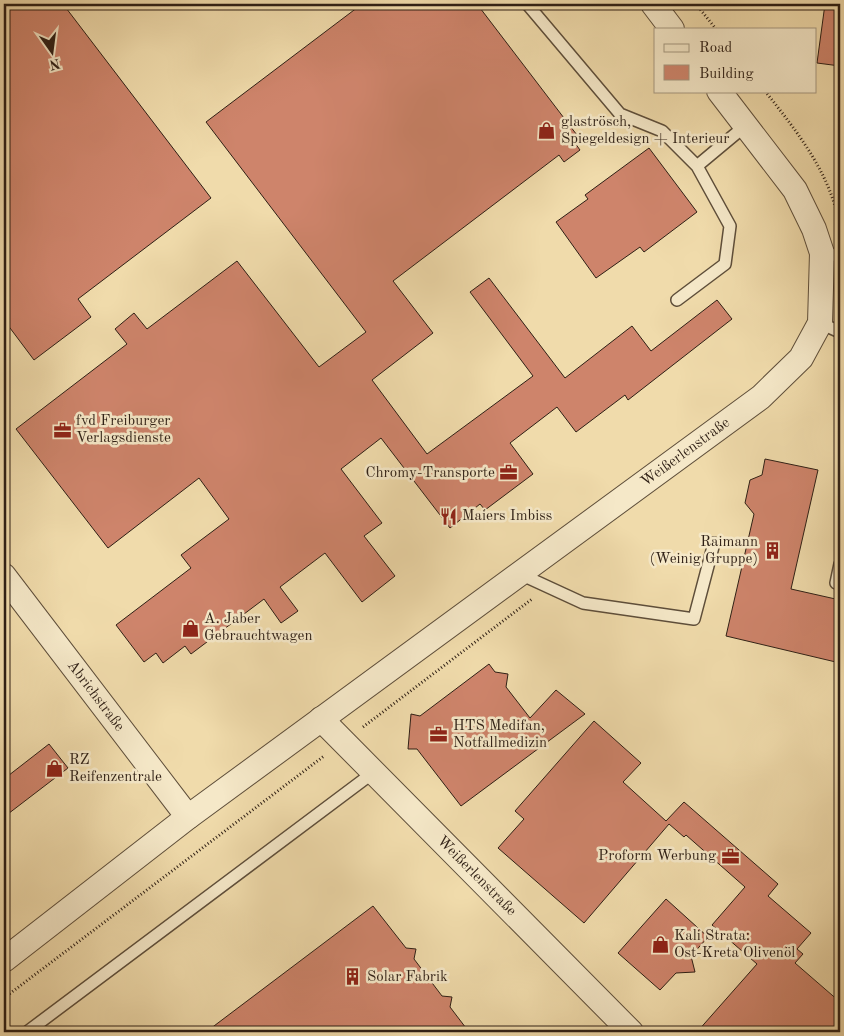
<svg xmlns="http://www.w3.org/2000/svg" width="844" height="1036" viewBox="0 0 844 1036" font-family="'Old Standard TT',serif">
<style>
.building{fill:#ce846b;stroke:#2e1f15}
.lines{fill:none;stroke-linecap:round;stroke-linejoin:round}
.lane-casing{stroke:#5e4e3a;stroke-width:14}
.street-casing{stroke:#5e4e3a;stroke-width:26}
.path{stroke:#2e1f15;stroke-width:3;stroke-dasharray:1 2.5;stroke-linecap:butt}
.lane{stroke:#f5e8c8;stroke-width:11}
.street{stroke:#f5e8c8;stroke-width:24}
.labels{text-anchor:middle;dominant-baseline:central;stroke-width:5;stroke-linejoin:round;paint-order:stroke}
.poi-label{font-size:15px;fill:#2e1f15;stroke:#f5e8c8;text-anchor:start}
.street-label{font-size:15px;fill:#2e1f15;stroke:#f5e8c8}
</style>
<rect width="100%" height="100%" fill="#f0dbab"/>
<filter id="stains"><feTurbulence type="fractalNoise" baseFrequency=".004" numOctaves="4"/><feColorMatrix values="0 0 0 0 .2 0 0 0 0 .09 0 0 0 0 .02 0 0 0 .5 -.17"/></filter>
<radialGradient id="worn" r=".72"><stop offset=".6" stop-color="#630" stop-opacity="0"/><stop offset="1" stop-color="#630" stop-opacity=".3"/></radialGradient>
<path class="building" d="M4,4H63L211,198L78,299L91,317L34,360L4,320Z
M362,4H477L580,139L575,143L580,150L564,162L559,155L393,281L433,333L372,380L427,454L533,376L470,292L489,278L565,378L632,326L651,351L717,300L732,319L628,400L625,395L576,432L557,407L510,443L533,474L485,510L480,504L450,528L381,438L341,469L382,523L364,536L395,576L362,602L325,553L280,587L298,611L281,623L264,599L191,654L185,646L163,663L156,653L144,662L116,625L191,568L181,555L229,519L199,478L108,548L16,429L127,344L115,329L134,313L147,329L237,261L319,367L366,332L206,122Z
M825,4H840V66L817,63Z
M649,148L697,212L644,252L640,247L596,278L556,222L588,199L585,195Z
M765,459L818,470L791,589L840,600V663L726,636L754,514L745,503L750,480L762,475Z
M489,664L495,672L508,674L506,687L530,718L556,690L585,714L461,806L417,749H408L411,714L420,716Z
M594,721L641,763L623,782L666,821L684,802L778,884L768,896L811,933L797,949L803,954L795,963L840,1002V1032H697L757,964L712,925L745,887L686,835L684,837L669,824L584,923L498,848L524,819L515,811Z
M49,744L68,768L4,817V779Z
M666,899L708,937L691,956L695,972L676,973L660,990L618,953Z
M373,906L406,948L416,949L414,959L442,996L452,997L450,1007L469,1032H206Z"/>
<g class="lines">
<defs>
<path id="lane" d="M528,5L620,114L662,131L697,166
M822,253L840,256
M677,300L725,264L730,226L697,166L745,126
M820,323L840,332
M520,574L583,603L694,619L714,543
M836,583L840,564
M27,1032L374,772"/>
<g id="street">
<path d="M653,4L672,29"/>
<path id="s1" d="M4,576L188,817"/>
<path id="s2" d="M321,719L631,1032"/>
<path id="s3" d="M4,960L188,817L761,397L801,358L820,323L822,253L814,229L795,190L719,91"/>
</g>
</defs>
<use href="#lane" class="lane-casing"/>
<use href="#street" class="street-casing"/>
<path class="path" d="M696,4L716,29
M765,91C795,129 828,170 838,218
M363,727L532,599
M4,998L324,756"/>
<use href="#lane" class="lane"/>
<use href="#street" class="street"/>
</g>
<defs>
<symbol id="shop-bare" viewBox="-9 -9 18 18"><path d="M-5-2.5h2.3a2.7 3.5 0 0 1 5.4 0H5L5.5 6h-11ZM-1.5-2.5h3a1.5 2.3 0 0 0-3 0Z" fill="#8f2418" stroke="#f5e8c8" stroke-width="2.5" paint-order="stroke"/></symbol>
<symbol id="office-bare" viewBox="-9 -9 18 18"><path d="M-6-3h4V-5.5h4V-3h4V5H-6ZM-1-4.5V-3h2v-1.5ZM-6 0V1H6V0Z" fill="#8f2418" stroke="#f5e8c8" stroke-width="2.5" paint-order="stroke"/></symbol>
<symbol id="restaurant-bare" viewBox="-9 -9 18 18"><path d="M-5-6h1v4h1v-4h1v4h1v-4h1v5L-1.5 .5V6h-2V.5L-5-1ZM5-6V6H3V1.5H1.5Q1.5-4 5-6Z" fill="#8f2418" stroke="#f5e8c8" stroke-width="2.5" paint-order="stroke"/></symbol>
<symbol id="building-bare" viewBox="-9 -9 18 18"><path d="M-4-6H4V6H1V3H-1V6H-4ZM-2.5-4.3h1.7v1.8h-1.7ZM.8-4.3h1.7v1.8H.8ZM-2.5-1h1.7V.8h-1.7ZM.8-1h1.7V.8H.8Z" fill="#8f2418" stroke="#f5e8c8" stroke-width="2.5" paint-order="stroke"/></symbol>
</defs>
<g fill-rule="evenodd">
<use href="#shop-bare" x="534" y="118" width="25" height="25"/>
<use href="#office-bare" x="50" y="418" width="25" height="25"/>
<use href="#office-bare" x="496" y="460" width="25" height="25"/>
<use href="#restaurant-bare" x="436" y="504" width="25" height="25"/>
<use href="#building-bare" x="760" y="538" width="25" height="25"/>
<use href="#shop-bare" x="178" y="616" width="25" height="25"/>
<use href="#office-bare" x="426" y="722" width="25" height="25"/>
<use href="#shop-bare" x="42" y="756" width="25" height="25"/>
<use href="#office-bare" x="718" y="844" width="25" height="25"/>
<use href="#shop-bare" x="648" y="932" width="25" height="25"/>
<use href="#building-bare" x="340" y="964" width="25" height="25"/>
</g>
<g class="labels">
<g class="poi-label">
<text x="561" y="122">glaströsch,<tspan x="561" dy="17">Spiegeldesign + Interieur</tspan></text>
<text x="76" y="421">fvd Freiburger<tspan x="76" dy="17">Verlagsdienste</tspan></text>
<text x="495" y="473" text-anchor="end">Chromy-Transporte</text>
<text x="462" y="516">Maiers Imbiss</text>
<text x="758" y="542" text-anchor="end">Raimann<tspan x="758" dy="17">(Weinig Gruppe)</tspan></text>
<text x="204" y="619">A. Jaber<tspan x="204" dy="17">Gebrauchtwagen</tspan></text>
<text x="453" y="726">HTS Medifan,<tspan x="453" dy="17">Notfallmedizin</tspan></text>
<text x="69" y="760">RZ<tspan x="69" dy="17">Reifenzentrale</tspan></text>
<text x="716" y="856" text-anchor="end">Proform Werbung</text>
<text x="674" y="936">Kali Strata:<tspan x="674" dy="17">Ost-Kreta Olivenöl</tspan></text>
<text x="367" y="977">Solar Fabrik</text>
</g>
<g class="street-label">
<text stroke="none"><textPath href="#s3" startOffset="850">Weißerlenstraße</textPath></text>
<text stroke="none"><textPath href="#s1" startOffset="151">Abrichstraße</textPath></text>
<text stroke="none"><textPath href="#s2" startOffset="221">Weißerlenstraße</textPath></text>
</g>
</g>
<rect width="844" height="1036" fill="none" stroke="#f0dbab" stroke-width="20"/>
<rect x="5" y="5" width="834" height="1026" fill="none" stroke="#2e1f15" stroke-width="2.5"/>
<rect x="10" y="10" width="824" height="1016" fill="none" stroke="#2e1f15"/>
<rect x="654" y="28" width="162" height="65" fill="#f5e8c8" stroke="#a59880"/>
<rect x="664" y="44" width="25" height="8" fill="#f5e8c8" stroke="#a59880"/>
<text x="699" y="52" font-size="15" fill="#2e1f15">Road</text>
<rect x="664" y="65" width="25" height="15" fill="#ce846b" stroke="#a59880"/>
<text x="699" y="78" font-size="15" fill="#2e1f15">Building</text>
<g transform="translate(52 52) rotate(166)" stroke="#f5e8c8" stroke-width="4" paint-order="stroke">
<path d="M0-4L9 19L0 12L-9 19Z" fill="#2e1f15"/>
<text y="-8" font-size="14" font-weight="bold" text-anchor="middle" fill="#2e1f15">N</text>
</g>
<rect width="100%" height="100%" filter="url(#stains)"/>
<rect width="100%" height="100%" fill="url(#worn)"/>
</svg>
